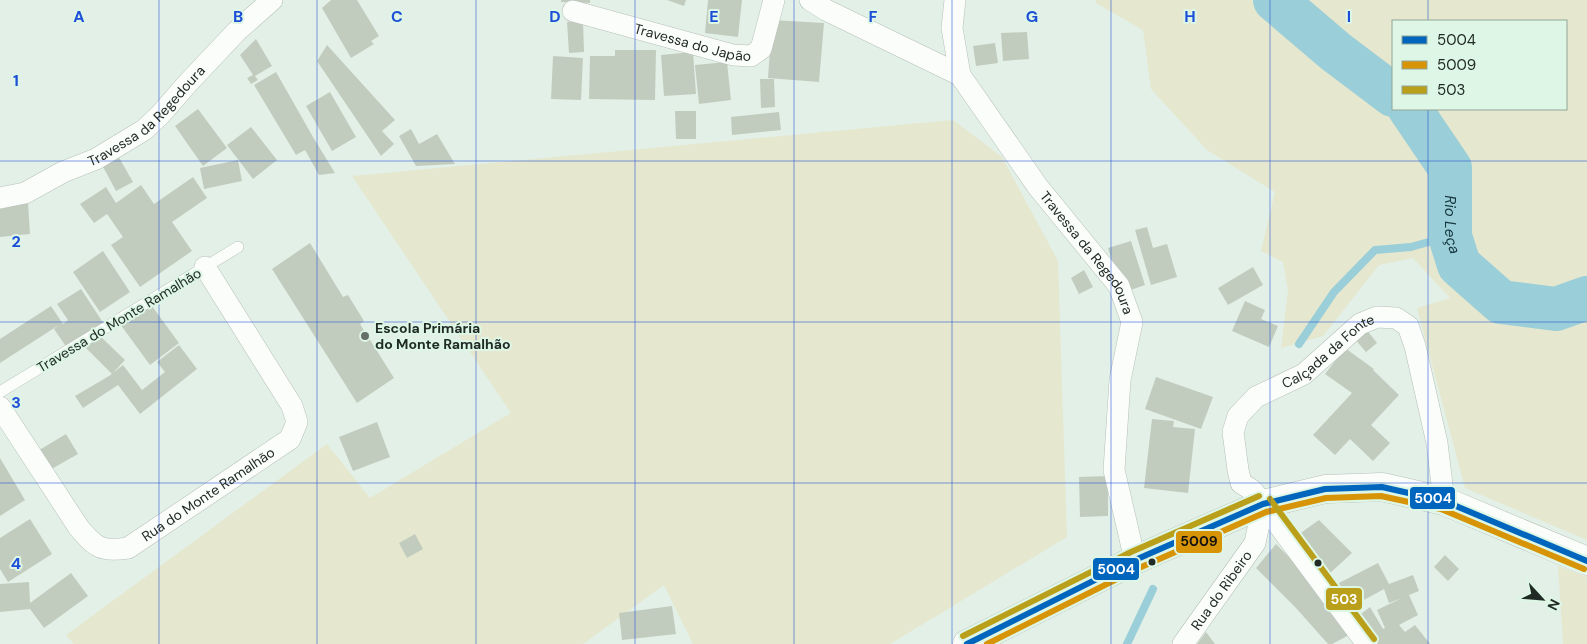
<svg xmlns="http://www.w3.org/2000/svg" width="1587" height="644" viewBox="0 0 1587 644" font-family="'DM Sans',sans-serif">
<style>
.green{fill:#e5e7ce;fill-rule:evenodd}
.lines{fill:none;stroke-linecap:round;stroke-linejoin:round}
.stream{stroke:#9aced8;stroke-width:8}
.river{stroke:#9aced8;stroke-width:44}
.building{fill:#c2ccbe}
.service-casing{stroke:#b6c0b9;stroke-width:12}
.minor-casing{stroke:#b6c0b9;stroke-width:22}
.secondary-casing{stroke:#b6c0b9;stroke-width:29}
.service{stroke:#fbfdfb;stroke-width:11}
.minor{stroke:#fbfdfb;stroke-width:21}
.secondary{stroke:#fbfdfb;stroke-width:28}
.bus-1-casing{stroke:#ddf6e5;stroke-width:10}
.bus-2-casing{stroke:#ddf6e5;stroke-width:10}
.bus-3-casing{stroke:#ddf6e5;stroke-width:10}
.bus-1{stroke:#0065bd;stroke-width:6}
.bus-2{stroke:#d79406;stroke-width:6}
.bus-3{stroke:#ba9f1a;stroke-width:6}
.grid{fill:none;stroke:#1d4ed8;stroke-width:1;stroke-opacity:0.55}
.poi-dot{fill:#657069;stroke:#ddf6e5;stroke-width:2}
.bus-dot{fill:#212b25;stroke:#ddf6e5;stroke-width:2}
.labels{text-anchor:middle;dominant-baseline:central;stroke-width:4;stroke-linejoin:round;paint-order:stroke}
.street-label{font-size:14px;fill:#212b25;stroke:#ddf6e5}
.poi-label{font-size:14px;font-weight:bold;fill:#212b25;stroke:#ddf6e5;text-anchor:start}
.water-label{font-size:15px;font-style:italic;fill:#15363f;stroke:#ddf6e5}
.grid-label{font-size:16px;text-anchor:middle;font-weight:bold;fill:#1d4ed8;stroke:#ddf6e5;stroke-width:4;stroke-linejoin:round;paint-order:stroke}
.line-badge{stroke:#ddf6e5;stroke-width:2}
.badge-label{font-size:14px;text-anchor:middle;font-weight:bold;fill:#fff}
.pale-badge-label{font-size:14px;text-anchor:middle;font-weight:bold;fill:#111}
</style>
<rect width="100%" height="100%" fill="#e3f0e7"/>
<path class="green" d="M1096,0H1587V540L1465,488L1417,308L1450,298L1413,258L1379,265L1323,336L1281,348L1288,291L1283,262L1261,251L1275,192L1207,150L1151,89L1143,30L1096,3ZM1393,21H1566V109H1393Z
M953,120L1002,157L1058,261L1067,537L890,644H693L664,585L583,644H74L66,635L327,444L370,498L511,413L352,176Z
M1558,566L1587,577V644H1563Z"/>
<g class="lines">
<path class="stream" d="M1299,344L1334,292L1375,250L1411,247L1450,236
M1127,644L1153,589"/>
<g class="river">
<path d="M1275,0L1336,52L1393,95"/>
<path id="s1" d="M1410,109L1450,168V236L1459,265L1501,302L1556,309L1587,298"/>
</g>
</g>
<path class="building" d="M331,0H357L379,36L371,41L374,44L351,58L322,8Z
M561,0H590V3L561,2Z
M667,0H686L684,6Z
M708,0H742L738,37L705,33Z
M772,20L824,23L819,82L768,78Z
M583,21L584,52L569,53L567,22Z
M1027,32L1029,59L1003,61L1001,33Z
M256,39L272,66L255,76L258,80L251,84L247,78L253,75L240,55Z
M995,43L998,63L976,66L973,46Z
M327,45L395,120L382,131L394,144L381,156L317,61Z
M615,50H656L655,100L589,99L590,56H615Z
M693,52L696,94L664,96L661,55Z
M553,56L583,58L581,100L551,99Z
M727,62L731,100L699,104L695,65Z
M276,72L313,137L335,173L319,175L305,150L296,155L254,85Z
M760,79H774L775,107L761,108Z
M330,92L356,137L332,151L306,106Z
M198,109L227,148L203,166L175,126Z
M675,111H696V139H676Z
M779,112L781,130L732,135L731,117Z
M251,127L277,160L253,179L227,145Z
M411,129L419,144L437,134L455,164L416,166L399,136Z
M117,154L133,182L116,191L101,163Z
M238,160L242,181L204,189L200,168Z
M193,177L207,198L172,222L192,251L140,287L111,245L123,237L107,214L94,223L80,204L106,187L116,203L141,185L154,204Z
M28,202L30,234L0,237V204Z
M1147,227L1153,248L1167,244L1177,277L1151,285L1135,230Z
M1131,241L1145,285L1122,293L1108,248Z
M310,243L343,297L348,295L364,321L360,324L394,378L357,403L272,269Z
M103,251L130,292L100,312L73,272Z
M1253,267L1263,285L1228,305L1218,288Z
M1084,270L1093,287L1079,294L1071,278Z
M81,289L104,324L67,348L54,329L59,325L0,363V339L51,306L63,324L68,320L57,304Z
M1245,301L1265,310L1261,319L1278,326L1269,347L1232,331Z
M149,302L179,343L150,365L120,324Z
M1366,329L1377,343L1366,352L1354,338Z
M98,334L125,360L112,374L85,347Z
M179,345L197,369L140,414L118,385L83,408L75,396L109,376L123,365L142,390L165,372L157,362Z
M1345,348L1374,369L1373,370L1399,395L1371,425L1390,443L1373,461L1350,439L1335,455L1313,435L1352,393L1325,374Z
M1156,377L1213,397L1201,429L1145,409Z
M1152,419L1174,421L1173,427L1195,429L1188,493L1144,488Z
M377,422L390,457L353,471L339,437Z
M66,434L78,454L48,471L36,452Z
M0,458L25,500L0,516Z
M1108,476V516L1080,517L1079,477Z
M30,519L52,554L8,582L0,569V538Z
M1319,520L1352,553L1329,574L1295,537Z
M415,534L423,549L407,558L399,543Z
M1276,544L1319,587L1353,633L1332,644H1328L1296,608L1256,568Z
M1445,555L1459,569L1448,581L1434,567Z
M1378,563L1389,584L1413,575L1419,591L1409,595L1418,615L1399,625L1405,632L1415,625L1430,644H1378L1357,617L1370,607L1383,629L1385,628L1377,610L1402,598L1389,603L1384,589L1351,607L1337,584Z
M71,573L88,596L44,628L30,609L0,612V584L29,582L30,603Z
M672,606L676,634L622,640L619,613Z
M1206,632L1215,644H1197Z"/>
<g class="lines">
<defs>
<path id="service" d="M0,392L238,247"/>
<g id="minor">
<path d="M810,0L826,10L960,75"/>
<path id="s2" d="M955,0L952,28L960,75L1038,187L1119,286L1132,322L1120,380L1114,470L1135,560"/>
<path id="s3" d="M573,11L733,55L751,56L761,49L774,0"/>
<path id="s4" d="M0,198L25,193L63,172L96,159L144,130L160,115L187,84L237,31L272,0"/>
<path id="s5" d="M0,407L79,528C96,548 101,552 128,548L290,439L297,422L292,406L205,267"/>
<path id="s6" d="M1183,644L1255,543L1263,504"/>
<path id="s7" d="M1367,644L1263,504L1252,490L1241,483L1238,470L1233,432L1238,416L1256,397L1304,374L1360,324L1377,317L1396,318L1408,326L1415,346L1437,443L1444,501"/>
</g>
<path id="secondary" d="M967,644L1135,560L1263,504L1325,489L1382,487L1444,501L1587,561"/>
</defs>
<use href="#service" class="service-casing"/>
<use href="#minor" class="minor-casing"/>
<use href="#secondary" class="secondary-casing"/>
<use href="#service" class="service"/>
<use href="#minor" class="minor"/>
<use href="#secondary" class="secondary"/>
<defs>
<path id="bus-1" d="M967,644L1135,560L1263,504L1325,489L1382,487L1444,501L1587,561"/>
<path id="bus-2" d="M987,644L1139,568L1266,512L1326,498L1381,496L1441,509L1584,569"/>
<path id="bus-3" d="M1270,499L1374,639
M963,636L1131,552L1259,496"/>
</defs>
<use href="#bus-1" class="bus-1-casing"/>
<use href="#bus-2" class="bus-2-casing"/>
<use href="#bus-3" class="bus-3-casing"/>
<use href="#bus-1" class="bus-1"/>
<use href="#bus-2" class="bus-2"/>
<use href="#bus-3" class="bus-3"/>
</g>
<path class="grid" d="M159,0V644M317,0V644M476,0V644M635,0V644M794,0V644M952,0V644M1111,0V644M1270,0V644M1428,0V21M1428,109V644M0,161H1587M0,322H1587M0,483H1587"/>
<circle class="poi-dot" cx="365" cy="336" r="5"/>
<g class="bus-dot">
<circle cx="1152" cy="562" r="4.5"/>
<circle cx="1318" cy="563" r="4.5"/>
</g>
<g class="labels">
<g class="street-label">
<text stroke="none"><textPath href="#s3" startOffset="124">Travessa do Japão</textPath></text>
<text stroke="none"><textPath href="#s4" startOffset="171">Travessa da Regedoura</textPath></text>
<text stroke="none"><textPath href="#s2" startOffset="295">Travessa da Regedoura</textPath></text>
<text transform="translate(119 320) rotate(-31)">Travessa do Monte Ramalhão</text>
<text stroke="none"><textPath href="#s7" startOffset="386">Calçada da Fonte</textPath></text>
<text stroke="none"><textPath href="#s5" startOffset="298">Rua do Monte Ramalhão</textPath></text>
<text stroke="none"><textPath href="#s6" startOffset="66">Rua do Ribeiro</textPath></text>
</g>
<g class="poi-label">
<text x="375" y="328">Escola Primária<tspan x="375" dy="16">do Monte Ramalhão</tspan></text>
</g>
<g class="water-label">
<text stroke="none"><textPath href="#s1" startOffset="128">Rio Leça</textPath></text>
</g>
</g>
<g class="grid-label">
<text x="79" y="22">A</text>
<text x="238" y="22">B</text>
<text x="397" y="22">C</text>
<text x="555" y="22">D</text>
<text x="714" y="22">E</text>
<text x="873" y="22">F</text>
<text x="1032" y="22">G</text>
<text x="1190" y="22">H</text>
<text x="1349" y="22">I</text>
<text x="16" y="86">1</text>
<text x="16" y="247">2</text>
<text x="16" y="408">3</text>
<text x="16" y="569">4</text>
</g>
<g class="line-badge">
<rect x="1409" y="486" width="47" height="24" rx="5" fill="#0065bd"/>
<rect x="1175" y="530" width="48" height="24" rx="5" fill="#d79406"/>
<rect x="1092" y="557" width="48" height="24" rx="5" fill="#0065bd"/>
<rect x="1325" y="587" width="38" height="24" rx="5" fill="#ba9f1a"/>
</g>
<g class="badge-label">
<text x="1433" y="503">5004</text>
<text x="1116" y="574">5004</text>
<text x="1344" y="604">503</text>
</g>
<g class="pale-badge-label">
<text x="1199" y="546">5009</text>
</g>
<rect x="1392" y="20" width="175" height="90" fill="#ddf6e5" stroke="#92a598"/>
<rect x="1402" y="36" width="25" height="8" fill="#0065bd" stroke="#92a598"/>
<text x="1437" y="45" font-size="15" fill="#212b25">5004</text>
<rect x="1402" y="61" width="25" height="8" fill="#d79406" stroke="#92a598"/>
<text x="1437" y="70" font-size="15" fill="#212b25">5009</text>
<rect x="1402" y="86" width="25" height="8" fill="#ba9f1a" stroke="#92a598"/>
<text x="1437" y="95" font-size="15" fill="#212b25">503</text>
<g transform="translate(1542 599) rotate(116)" stroke="#ddf6e5" stroke-width="4" paint-order="stroke">
<path d="M0-4L9 19L0 12L-9 19Z" fill="#212b25"/>
<text y="-8" font-size="14" font-weight="bold" text-anchor="middle" fill="#212b25">N</text>
</g>
</svg>
